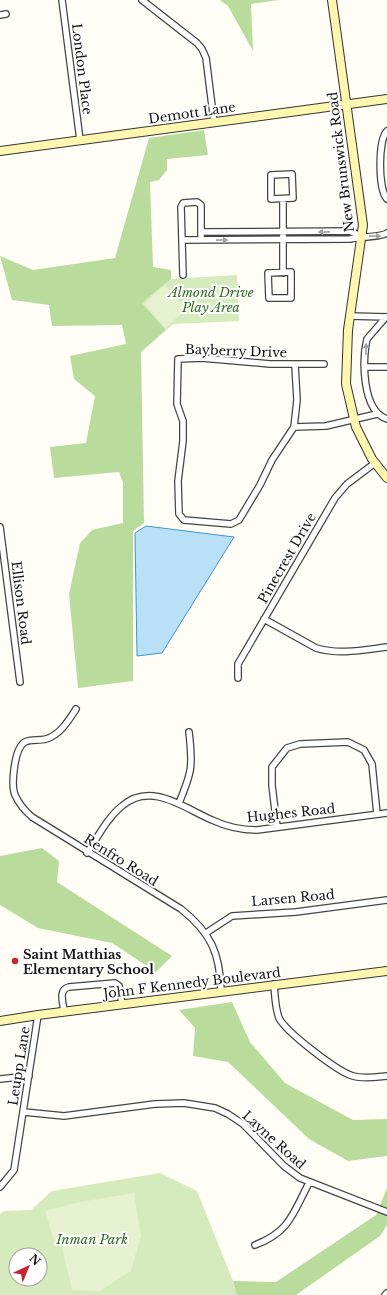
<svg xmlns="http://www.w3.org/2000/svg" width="387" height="1295" viewBox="0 0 387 1295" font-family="'Libre Baskerville',serif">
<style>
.green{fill:#d5ebbd;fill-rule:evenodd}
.forest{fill:#b9dc9c}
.pitch{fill:#e6f2cf}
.water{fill:#b9e0f7;stroke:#3f96cf}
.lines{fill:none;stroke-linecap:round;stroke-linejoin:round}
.street-casing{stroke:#444;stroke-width:8}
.secondary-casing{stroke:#333;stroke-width:10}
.street{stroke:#fff;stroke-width:5.5}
.secondary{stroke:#fff6b0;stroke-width:8}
.oneway{fill:#a0a0a0}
.poi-dot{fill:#c4262e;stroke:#fff;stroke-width:1.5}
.labels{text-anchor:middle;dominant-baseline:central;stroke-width:4;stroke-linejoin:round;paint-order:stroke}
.street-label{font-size:13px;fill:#111;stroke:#fff}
.park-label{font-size:13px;font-style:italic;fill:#2f6b1f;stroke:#fff}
.poi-label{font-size:13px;font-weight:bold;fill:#111;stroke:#fff;text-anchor:start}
</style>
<rect width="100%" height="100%" fill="#fffdf5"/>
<path class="green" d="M237,275L239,321L174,324L166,330L142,303L171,279Z
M160,1173L197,1191L233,1281L237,1295H0V1214L4,1211L31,1210L52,1191ZM16,1255H40V1279H16Z"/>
<path class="forest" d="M220,0H279L251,4L253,51L228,6Z
M204,130L208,155L167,159V170L159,180L150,182L153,267L171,270V279L142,303L166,330L141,352L144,523L133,531V681L78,688L69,594L80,543L92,530L123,523V483L119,472L54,478L50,447L86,443L95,396L74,379L70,356L126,344L122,325L52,326L49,305L12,300L0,256L33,270L115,258L149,138Z
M42,848L59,861L57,882L172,956L156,972L112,943L38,928L0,905V856Z
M232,1002L250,1042L285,1083L353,1120L387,1119V1156L348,1161L309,1139L228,1062L193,1056L195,1028L179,1010Z
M387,1188V1225L380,1236L296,1295H237L233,1281L276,1282L376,1215Z"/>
<path class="pitch" d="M165,285L187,309L165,328L144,304Z
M134,1193L141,1236L131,1271L100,1291L72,1290L60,1239L54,1240L45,1211L80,1202Z"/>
<path class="water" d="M146,526L234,537L162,653L137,656L135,533Z"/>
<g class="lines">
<defs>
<path id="street" d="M62,0L80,140
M142,0L197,43L202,49L206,58L214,122
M0,15L6,14
M387,131C378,140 378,189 387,199
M292,174L293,198L271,199V175Z
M201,232L349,231L362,236
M183,240L350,239C359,237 382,237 387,233
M291,272V298H269L268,273Z
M283,273V199
M183,275L181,207L183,203L197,202L201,205V236
M350,316L387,317
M386,317L367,339C362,360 362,411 387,419
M295,365L297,400L294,427L272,460L260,485L239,520L231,524L184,520L179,514L178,481L183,441V421L177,404L178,359L202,358L270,364H324
M366,367H387
M294,427L326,426L377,414
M0,527L20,682
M264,619L316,648C339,655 363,650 387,647
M238,678V664L335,498L347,484L375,463
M76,709C69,720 60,735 46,739C39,741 31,739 25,742C14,748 11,785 15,795C19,804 25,811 32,817L181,909C211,933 220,953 221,991
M179,803C192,772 193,766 189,732
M277,827L272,785V767L287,748L300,744L348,742L364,750L372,764L377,814
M87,853C98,837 107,818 122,806C151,781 184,808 212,820C227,827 241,830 257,830L387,813
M206,933L232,916L296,912L387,900
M274,984C275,996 275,1007 279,1018C286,1032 338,1072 353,1076C364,1079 376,1077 387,1076
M64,1011C63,1002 58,990 69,987L115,983L119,986L122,1004
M0,1079L29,1076
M24,1112L64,1116L155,1104L184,1103L215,1108L228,1114L243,1124L284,1166L300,1178L387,1212
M0,1187L14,1170L38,1015
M255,1245C290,1232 293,1213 309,1183
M385,1295L387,1293"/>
<path id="secondary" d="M332,0L363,225L348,330L346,384L356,427L372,459L387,478
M0,151L387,99
M0,1021L38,1015L387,971"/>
</defs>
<use href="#street" class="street-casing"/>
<use href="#secondary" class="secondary-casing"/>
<use href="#street" class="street"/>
<use href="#secondary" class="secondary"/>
</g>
<defs><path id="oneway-solid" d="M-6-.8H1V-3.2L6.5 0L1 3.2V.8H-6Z"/></defs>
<g class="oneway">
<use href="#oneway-solid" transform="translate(324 232) rotate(179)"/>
<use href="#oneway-solid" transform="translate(375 236) rotate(-1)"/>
<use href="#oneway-solid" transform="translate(222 240) rotate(-1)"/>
<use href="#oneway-solid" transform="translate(366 349) rotate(-89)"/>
</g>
<circle class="poi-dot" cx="15" cy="961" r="4"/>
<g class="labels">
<g class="street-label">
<text transform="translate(82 69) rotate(83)">London Place</text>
<text transform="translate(192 113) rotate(-8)">Demott Lane</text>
<text transform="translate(341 162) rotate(-97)">New Brunswick Road</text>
<text transform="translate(236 351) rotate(2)">Bayberry Drive</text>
<text transform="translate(287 558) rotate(-60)">Pinecrest Drive</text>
<text transform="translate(21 603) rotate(83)">Ellison Road</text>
<text transform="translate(291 813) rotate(-6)">Hughes Road</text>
<text transform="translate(121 860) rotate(32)">Renfro Road</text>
<text transform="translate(293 898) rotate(-5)">Larsen Road</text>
<text transform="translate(192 983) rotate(-7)">John F Kennedy Boulevard</text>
<text transform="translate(19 1066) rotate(-81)">Leupp Lane</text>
<text transform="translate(274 1140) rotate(42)">Layne Road</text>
</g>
<g class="park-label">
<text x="211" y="292">Almond Drive<tspan x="211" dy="15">Play Area</tspan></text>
<text x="92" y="1239">Inman Park</text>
</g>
<g class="poi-label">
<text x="23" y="954">Saint Matthias<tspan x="23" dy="15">Elementary School</tspan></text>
</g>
</g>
<g transform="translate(28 1267) rotate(44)"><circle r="19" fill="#ffffff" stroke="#a0a0a0"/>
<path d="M0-3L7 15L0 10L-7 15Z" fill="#c4262e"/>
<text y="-6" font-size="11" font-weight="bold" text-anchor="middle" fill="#111111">N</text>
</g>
</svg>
